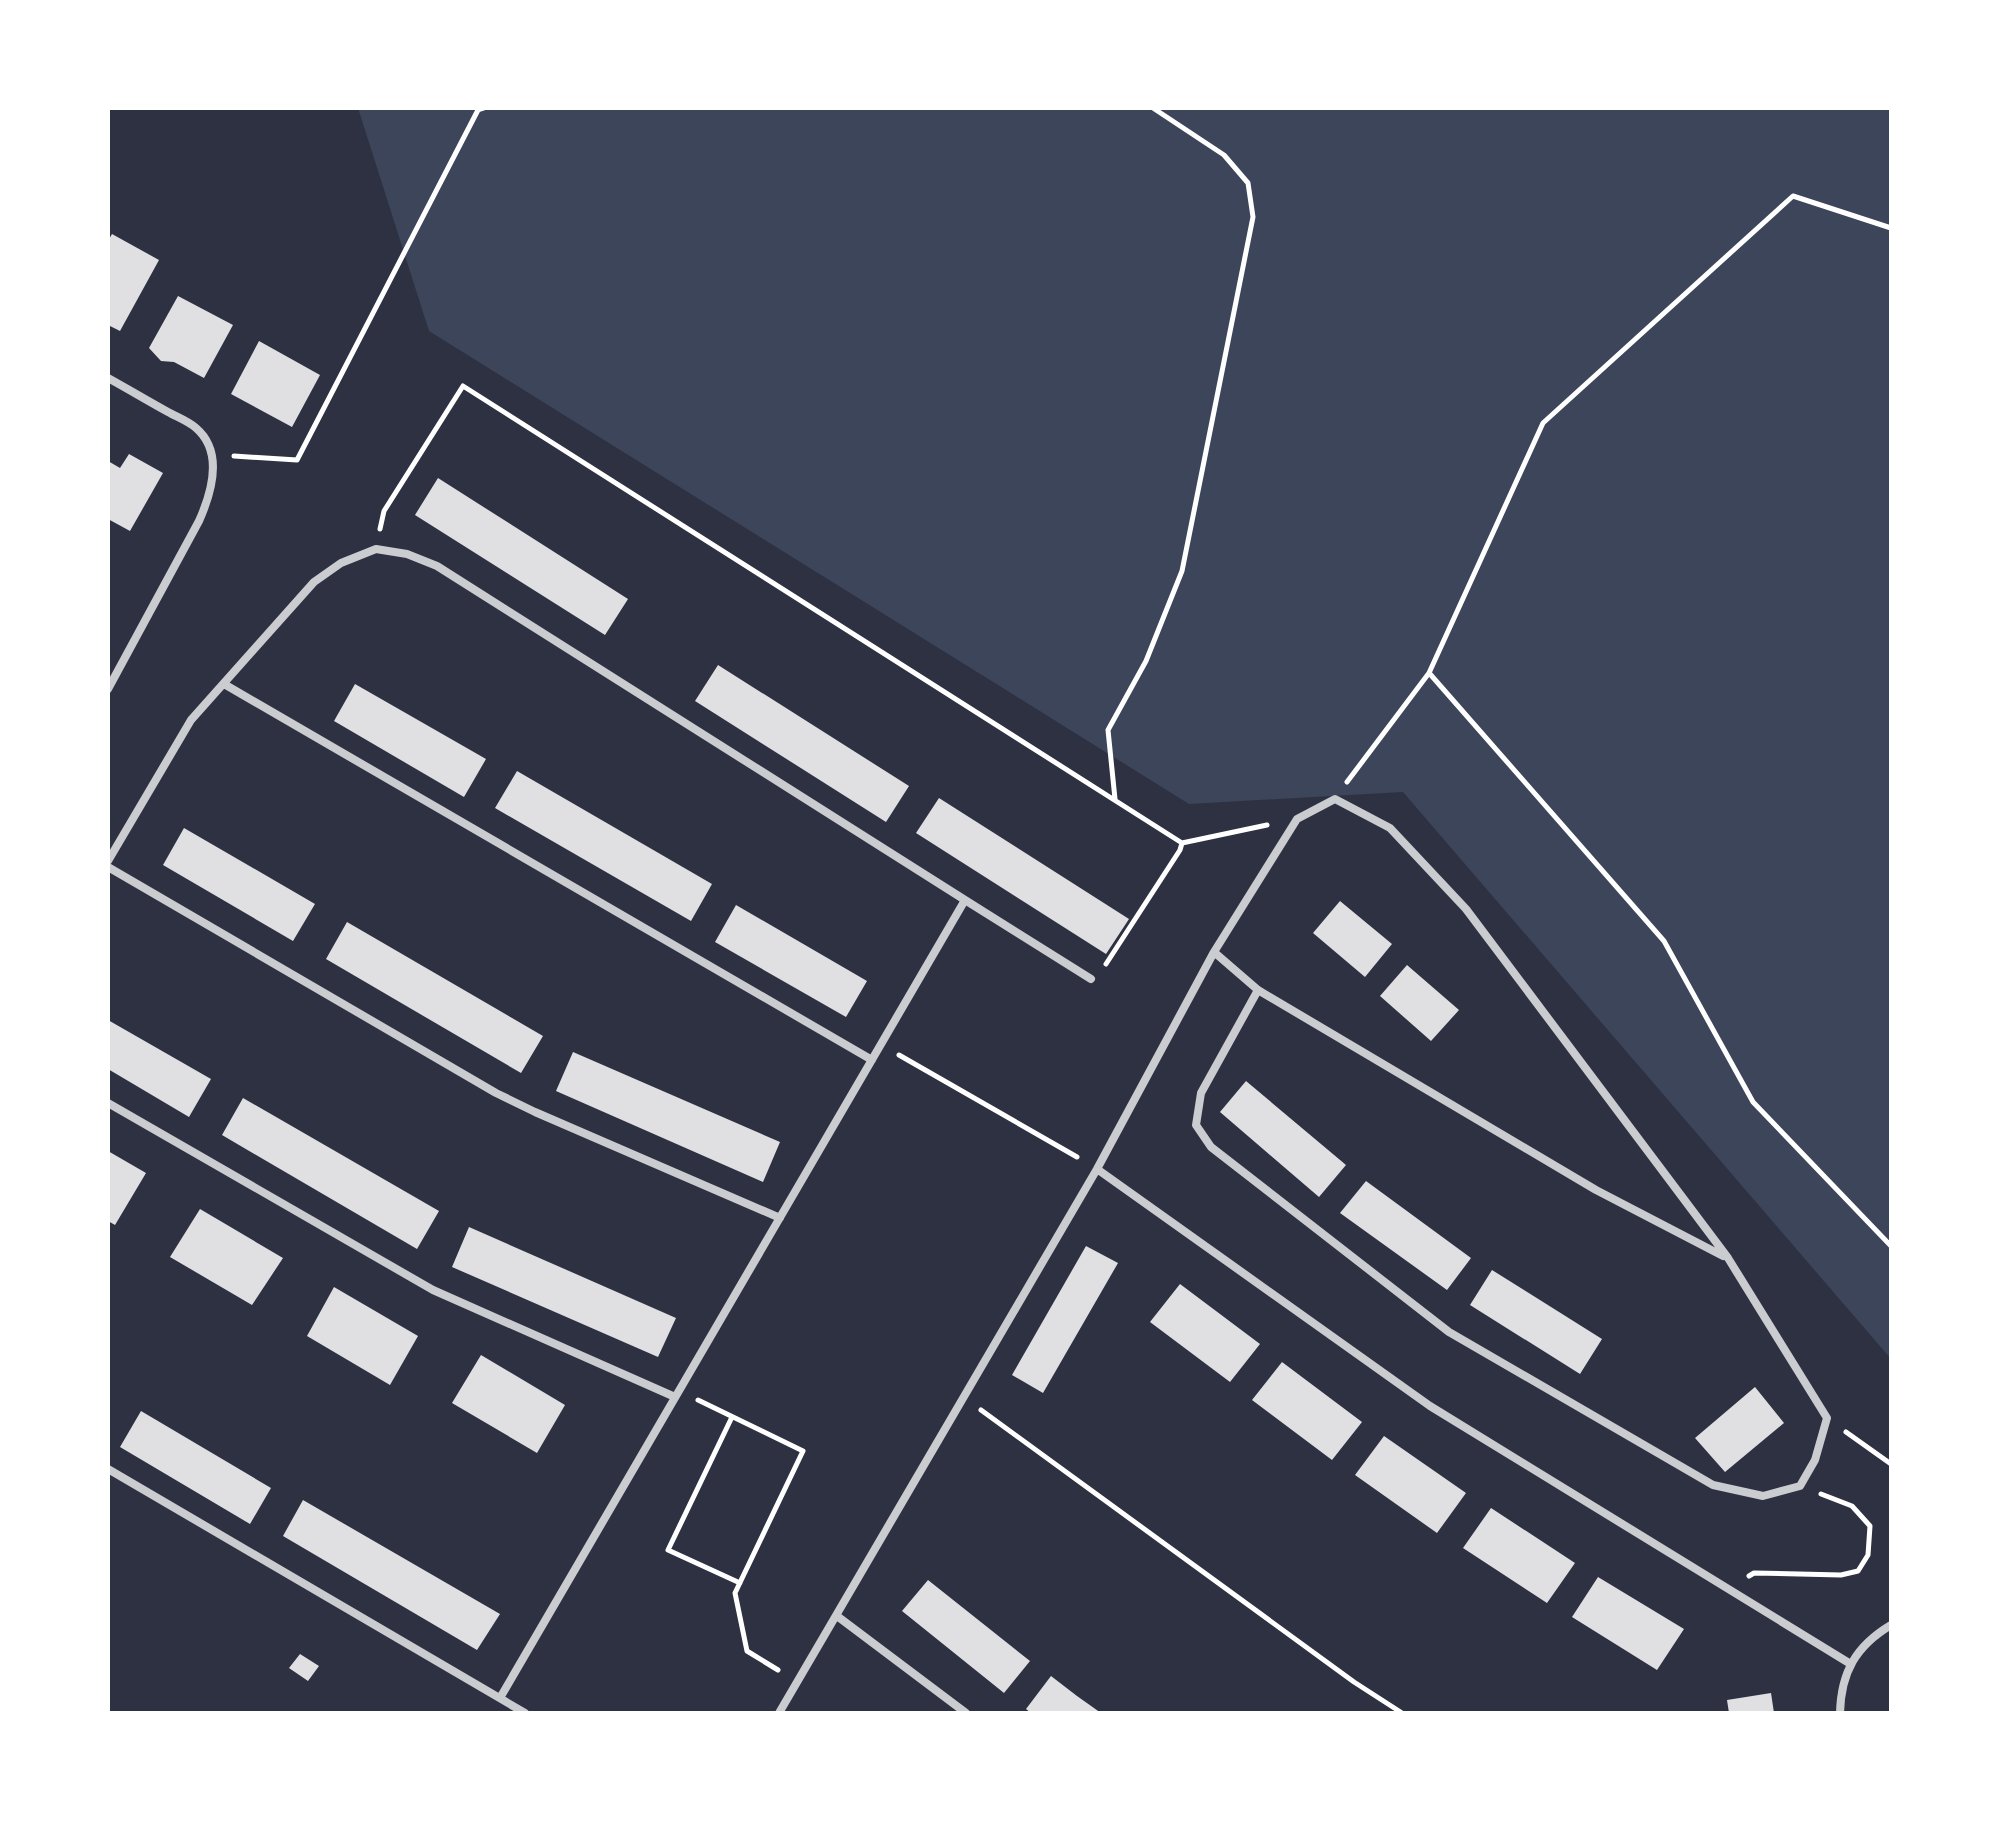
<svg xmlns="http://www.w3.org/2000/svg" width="1999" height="1821" viewBox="0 0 1999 1821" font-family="'Titillium Web',sans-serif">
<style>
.green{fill:#3c4559}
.building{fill:#e0e0e3}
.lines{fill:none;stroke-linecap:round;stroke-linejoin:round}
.path{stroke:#fff;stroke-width:5}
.minor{stroke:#caccd0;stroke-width:8}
</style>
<rect width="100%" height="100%" fill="#2d3142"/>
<path class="green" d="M358,108H1891V1359L1403,792L1189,804L429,331Z"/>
<path class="building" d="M112,234L159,260L120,331L108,325V241Z
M178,296L233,325L204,378L174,362L161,361L149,348Z
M259,341L320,375L292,427L231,394Z
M129,454L163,473L130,531L108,519V461L120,468Z
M438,478L628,599L605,635L415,515Z
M718,665L909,786L886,822L695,701Z
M355,684L486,759L464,797L334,721Z
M517,771L712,884L691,921L495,808Z
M939,798L1129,919L1106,954L916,833Z
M184,828L315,904L293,941L163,865Z
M1340,901L1392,944L1365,977L1313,933Z
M736,905L867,981L846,1017L715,942Z
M347,922L543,1036L521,1073L326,959Z
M1407,965L1459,1010L1431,1041L1380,996Z
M108,1020L211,1079L189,1117L108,1069Z
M573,1052L780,1142L763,1182L556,1091Z
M1246,1081L1346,1165L1319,1197L1220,1112Z
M243,1098L439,1211L417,1249L222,1135Z
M108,1151L146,1173L115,1225L108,1221Z
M1366,1181L1471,1258L1447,1290L1340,1213Z
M200,1209L283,1258L252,1305L170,1257Z
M469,1227L676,1318L658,1357L452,1267Z
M1086,1246L1118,1263L1043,1393L1012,1375Z
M1492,1270L1602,1339L1580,1374L1470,1305Z
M1180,1284L1260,1344L1230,1382L1150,1322Z
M334,1287L418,1336L390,1385L307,1336Z
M481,1355L565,1405L537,1453L452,1403Z
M1282,1362L1362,1422L1332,1460L1252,1400Z
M1755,1387L1784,1423L1725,1472L1695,1438Z
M141,1411L271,1488L250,1524L120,1447Z
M1384,1436L1466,1493L1437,1533L1355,1475Z
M303,1500L500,1614L477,1650L283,1536Z
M1491,1508L1575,1563L1547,1603L1463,1548Z
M1598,1577L1684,1629L1657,1670L1572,1617Z
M928,1580L1030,1661L1004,1693L902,1611Z
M300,1654L319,1666L308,1681L289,1668Z
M1051,1676L1077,1696L1101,1713H1031L1026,1709Z
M1771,1693L1774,1713H1729L1727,1700Z"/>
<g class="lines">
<path class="path" d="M234,456L297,460L478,110L484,108
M380,529L384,511L463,386L1182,843
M1430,674L1664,941L1753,1102L1891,1246
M1347,782L1429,673L1543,423L1793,196L1891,228
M1115,799L1108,730L1146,661L1182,571L1253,217L1248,183L1224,155L1153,108
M1182,843L1267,825
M1106,964L1180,850L1182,843
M899,1055L1077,1157
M698,1400L803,1451L735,1593L747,1651L778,1670
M981,1410L1354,1682L1402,1713
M732,1417L668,1550L740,1583
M1846,1432L1891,1464
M1749,1576L1754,1573L1841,1575L1858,1571L1868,1555L1870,1526L1852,1506L1821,1494"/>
<path class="minor" d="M108,378C128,389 148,401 168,412C177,417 188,421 196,428C224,452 212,492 199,521L108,689
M224,684L872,1060
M108,861L191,720L314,582L341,563L376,549L407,554L437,566L965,900L500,1698
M108,867L496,1093L535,1112L780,1218
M965,900L1091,979
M1214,952L1258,990L1596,1190L1723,1256
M108,1103L433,1290L675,1397
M1097,1169L1430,1406L1849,1663
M108,1469L525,1713
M837,1616L966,1713
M779,1713L1097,1169L1214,952L1297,819L1335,799L1390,828L1466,909L1728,1258L1827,1418L1815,1460L1800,1486L1763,1496L1713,1485L1449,1332L1211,1147L1196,1125L1201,1093L1258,990
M1840,1713C1841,1672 1856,1646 1891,1625"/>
</g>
<rect width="1999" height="1821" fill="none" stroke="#ffffff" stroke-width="220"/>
</svg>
